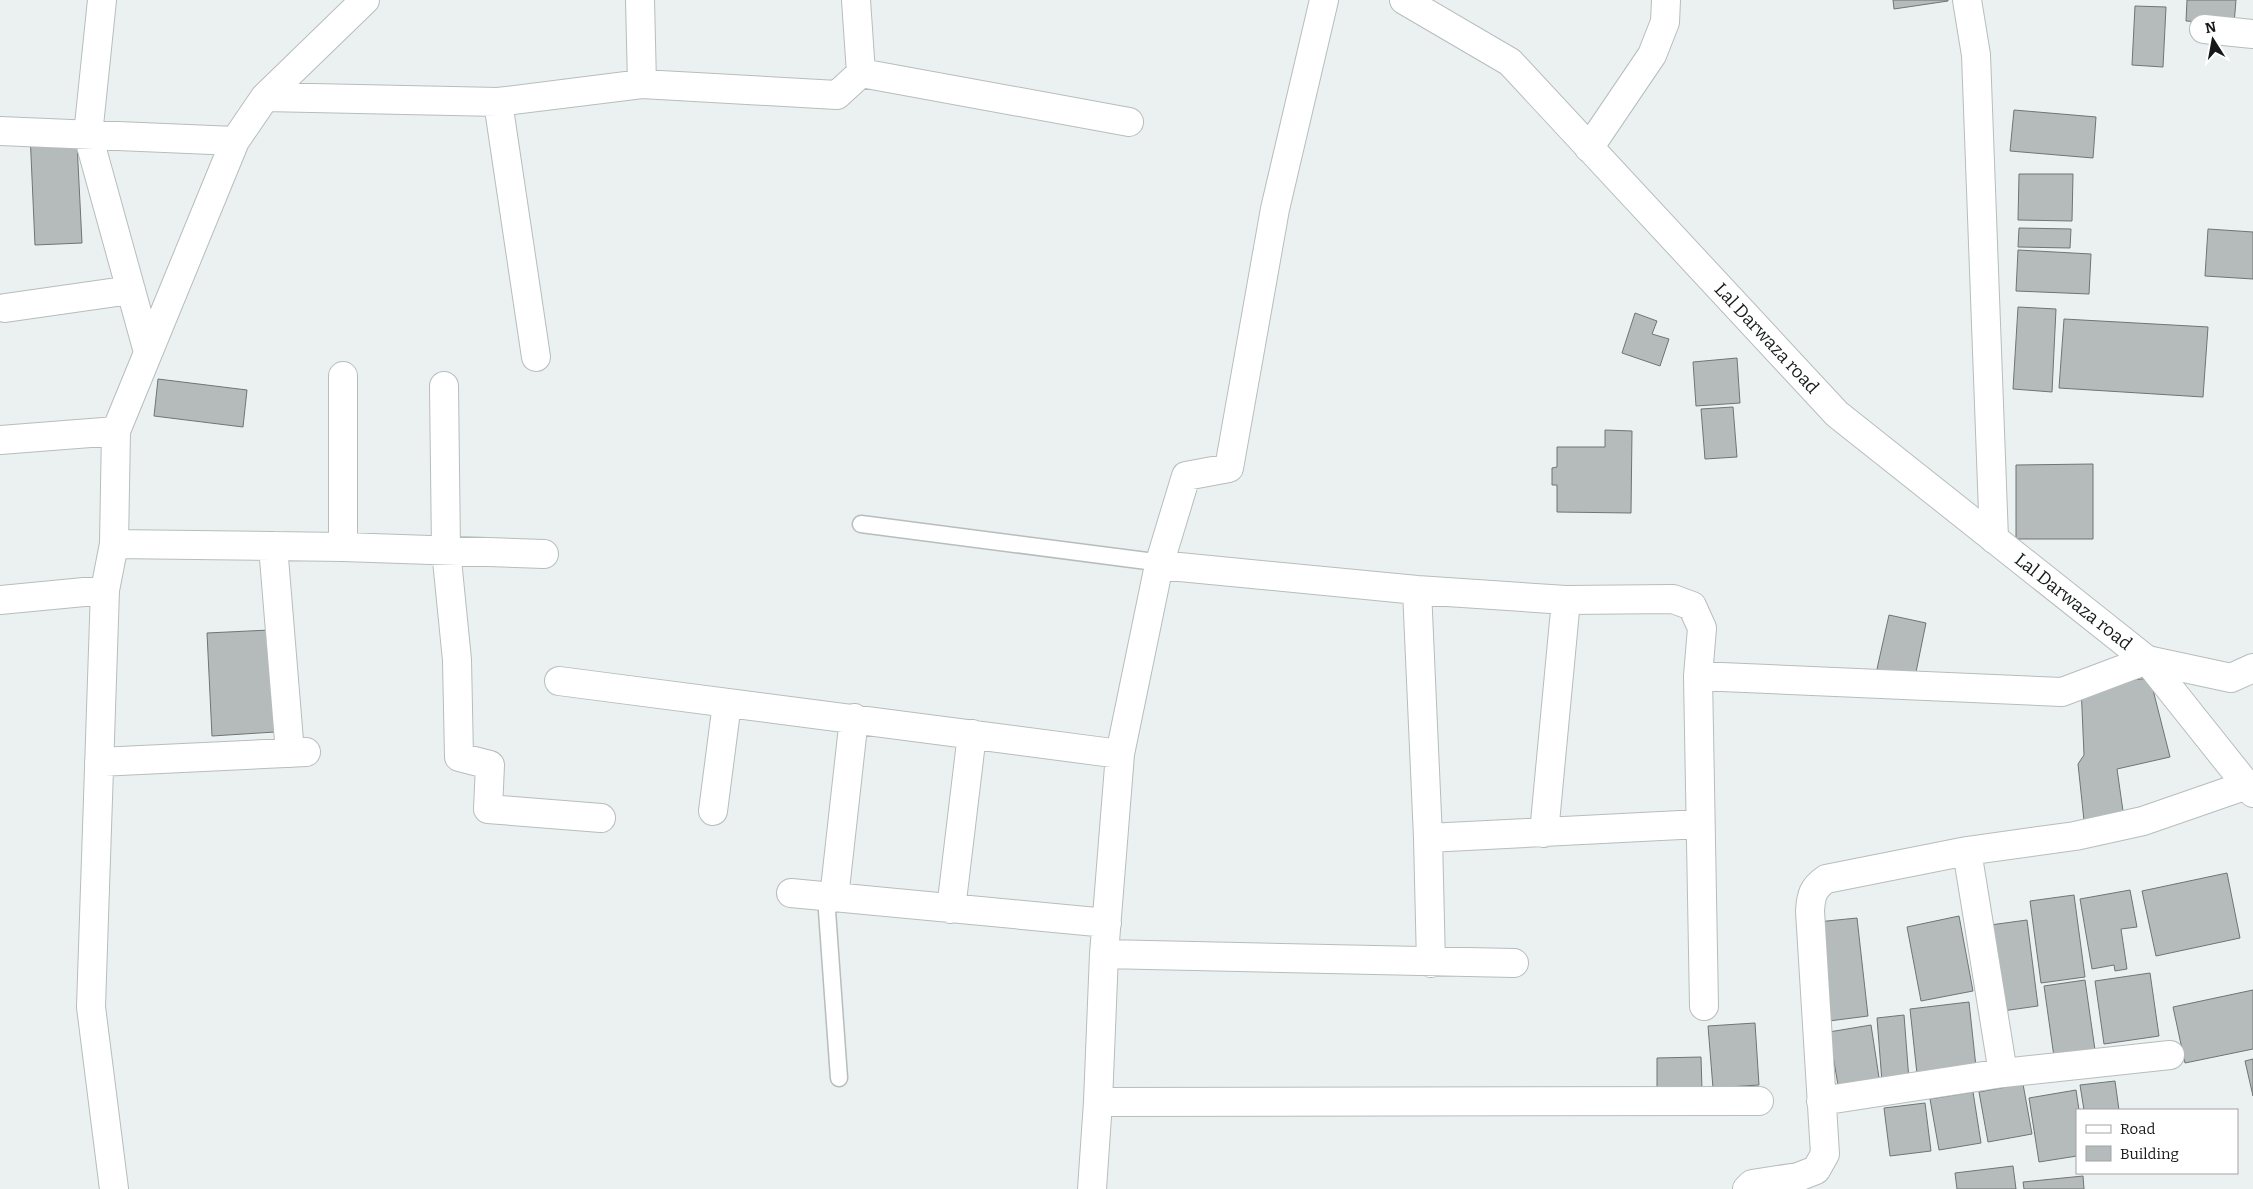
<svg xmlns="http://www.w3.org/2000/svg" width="2253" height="1189" viewBox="0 0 2253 1189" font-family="Bitter,serif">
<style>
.building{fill:#b5babb;stroke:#6f7475}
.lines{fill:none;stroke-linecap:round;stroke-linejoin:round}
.service-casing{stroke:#b7bdbd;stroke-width:19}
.minor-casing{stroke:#b7bdbd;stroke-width:30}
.tertiary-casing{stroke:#b7bdbd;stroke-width:30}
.secondary-casing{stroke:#b7bdbd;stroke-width:30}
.service{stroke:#fff;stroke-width:16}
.minor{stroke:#fff;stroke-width:28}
.tertiary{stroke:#fff;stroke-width:28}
.secondary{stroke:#fff;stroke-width:28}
.labels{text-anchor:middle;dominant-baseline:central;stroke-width:4;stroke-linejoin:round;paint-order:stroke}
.street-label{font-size:18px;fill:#161818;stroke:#fff}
</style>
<rect width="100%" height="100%" fill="#ebf0f1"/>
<path class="building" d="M1893,0H1948V1L1894,9Z
M2187,0H2236L2234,24L2186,21Z
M2135,6L2166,7L2163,67L2132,65Z
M2014,110L2096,117L2093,158L2010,151Z
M30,133L77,143L82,243L35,245Z
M2019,174H2073L2072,221L2018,220Z
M2019,228L2071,229L2070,248L2018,247Z
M2208,229L2253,232V279L2205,276Z
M2018,250L2091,254L2089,294L2016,291Z
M2018,307L2056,309L2052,392L2013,389Z
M1635,313L1657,321L1652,334L1669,339L1660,366L1622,353Z
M2064,319L2208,327L2203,397L2059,388Z
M1737,358L1740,403L1696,406L1693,362Z
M158,379L247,390L243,427L154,416Z
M1733,407L1737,457L1705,459L1701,409Z
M1605,430L1632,431L1631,513L1557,512V485H1552V468L1557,467V447H1605Z
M2093,464V539H2016V465Z
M1889,615L1926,623L1915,677L1877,669Z
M270,630L275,732L212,736L207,633Z
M2150,678L2170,757L2117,769L2125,825L2085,830L2078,764L2084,755L2081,686Z
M2227,873L2240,938L2156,956L2142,891Z
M2130,890L2137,927L2121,929L2127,969L2115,971L2114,965L2092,969L2080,899Z
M2074,895L2085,977L2041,983L2030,901Z
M1959,916L1973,991L1921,1001L1907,927Z
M1857,918L1868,1016L1829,1021L1817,922Z
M2027,920L2038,1006L1995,1012L1983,926Z
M2150,973L2159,1036L2104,1044L2095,981Z
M2085,980L2096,1057L2055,1064L2044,986Z
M2253,990V1049L2185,1063L2173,1007Z
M1969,1002L1976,1067L1917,1074L1910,1009Z
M1904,1015L1909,1080L1882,1082L1877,1018Z
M1755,1023L1759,1085L1713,1088L1708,1026Z
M1871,1025L1880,1084L1839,1091L1829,1032Z
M1701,1057L1702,1090L1657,1091V1058Z
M2253,1059V1096L2245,1061Z
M2115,1081L2119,1110H2084L2080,1085Z
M2023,1084L2032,1134L1988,1142L1979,1092Z
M2076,1090L2079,1110H2077V1156L2039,1162L2029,1098Z
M1973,1092L1981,1143L1939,1150L1930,1099Z
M1925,1103L1931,1151L1890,1156L1884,1108Z
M2013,1166L2016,1189H1957L1955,1173Z
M2083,1176L2084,1189H2024L2023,1182Z"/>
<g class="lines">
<defs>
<path id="service" d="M861,524L1147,561L1159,565
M826,897L839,1078"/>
<path id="minor" d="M102,0L88,135L148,352
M640,0L642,84
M856,0L861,73L1129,122
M1967,0L1976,55L1994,539
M2204,29L2253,34
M265,97L498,102L642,84L837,95L861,73
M498,102L536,357
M0,131L235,141
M1589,148L1652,55L1665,22L1666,0
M5,308L131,290
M444,386L446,550L457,660L459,757L490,765L488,809L601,818
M0,440L116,431
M114,544L343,547L544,554
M273,546L290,753
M343,547V376
M1159,565L1417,590L1566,600L1673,599L1692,606L1702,628L1698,676L1704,1006
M1417,590L1428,838L1431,963
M0,600L105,590
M1698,676L2062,692L2147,660
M559,681L1120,754
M99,762L306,752
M713,811L727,703
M1544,833L1566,600
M1428,838L1700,824
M1967,851L2003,1073
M791,893L1107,923
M834,898L854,718
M951,909L972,734
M1104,954L1514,963
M1821,1101L2003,1073L2170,1055
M1098,1102L1759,1101
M114,1189L91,1007L105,590L114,544L116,431L235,141L265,97L365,0
M1092,1189L1098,1102L1104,954L1120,754L1159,565L1186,476L1229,468L1275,209L1324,0
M1747,1189L1752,1184L1798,1177L1816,1170L1825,1154L1810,911C1811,895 1813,888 1826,879L1967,851L2075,836L2143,821L2247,785"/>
<path id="tertiary" d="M2147,660L2231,678L2253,668"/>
<g id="secondary">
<path id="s1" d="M1404,0L1510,62L1837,414L2147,660L2253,793"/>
</g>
</defs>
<use href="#service" class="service-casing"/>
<use href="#minor" class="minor-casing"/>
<use href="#tertiary" class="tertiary-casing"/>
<use href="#secondary" class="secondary-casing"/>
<use href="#service" class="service"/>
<use href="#minor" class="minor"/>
<use href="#tertiary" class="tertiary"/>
<use href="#secondary" class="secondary"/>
</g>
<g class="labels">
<g class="street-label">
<text stroke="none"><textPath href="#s1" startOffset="500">Lal Darwaza road</textPath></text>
<text stroke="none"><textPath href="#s1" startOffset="905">Lal Darwaza road</textPath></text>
</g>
</g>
<rect x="2076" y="1109" width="162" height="65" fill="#ffffff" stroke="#a2a3a3"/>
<rect x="2086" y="1125" width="25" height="8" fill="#ffffff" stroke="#a2a3a3"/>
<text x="2120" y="1134" font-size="15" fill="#161818">Road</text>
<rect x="2086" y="1146" width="25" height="15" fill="#b5babb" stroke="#a2a3a3"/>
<text x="2120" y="1159" font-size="15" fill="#161818">Building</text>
<g transform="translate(2213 40) rotate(349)" stroke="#ffffff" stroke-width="4" paint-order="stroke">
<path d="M0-4L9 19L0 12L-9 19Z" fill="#161818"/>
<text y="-8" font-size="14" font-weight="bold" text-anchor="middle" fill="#161818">N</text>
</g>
</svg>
